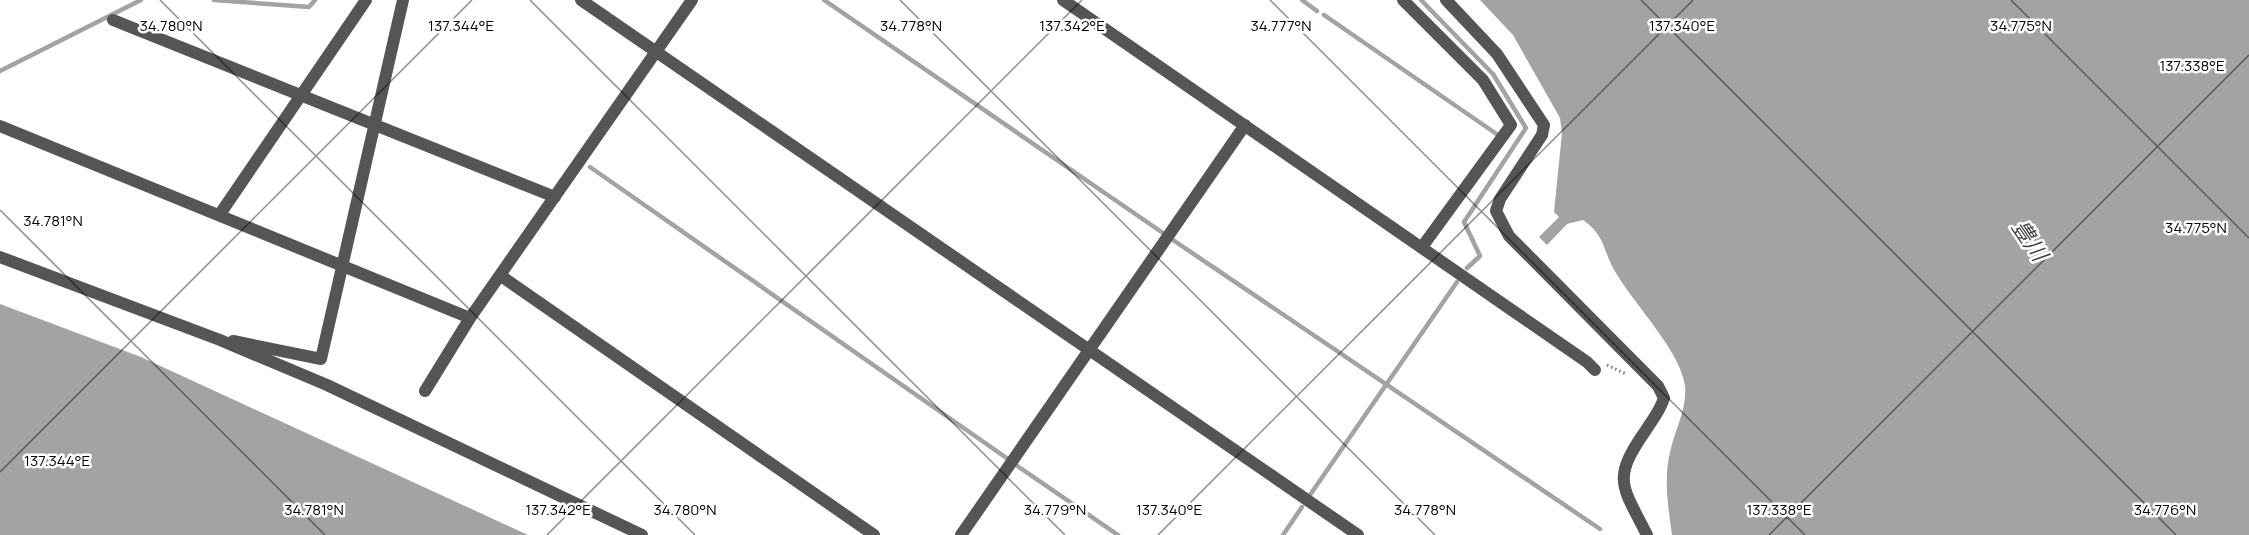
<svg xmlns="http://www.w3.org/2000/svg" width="2249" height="535" viewBox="0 0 2249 535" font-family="Manrope,'Noto Sans JP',sans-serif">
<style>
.water{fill:#a3a3a3}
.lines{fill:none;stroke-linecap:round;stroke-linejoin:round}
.stream{stroke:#a3a3a3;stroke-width:4.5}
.path{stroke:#777;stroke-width:3;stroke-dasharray:1.5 3;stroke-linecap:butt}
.street{stroke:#555;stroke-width:12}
.ticks{fill:none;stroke:#000;stroke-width:1.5;stroke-opacity:0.45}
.labels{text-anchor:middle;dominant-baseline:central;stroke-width:5;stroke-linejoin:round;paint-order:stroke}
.water-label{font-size:22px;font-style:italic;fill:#444;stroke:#fff}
.ticks-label{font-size:15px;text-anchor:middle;fill:#000;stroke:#fff;stroke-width:5;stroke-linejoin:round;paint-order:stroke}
</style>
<rect width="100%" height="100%" fill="#fff"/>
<path class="water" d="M1480,0H2249V535H1672C1668,506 1663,477 1671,448C1676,428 1687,408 1685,386C1681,352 1634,304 1616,273C1603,252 1606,236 1583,220L1567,224L1547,245L1539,237L1559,217L1554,212L1562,133L1560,118L1513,35Z
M0,304L141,357L528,535H0Z"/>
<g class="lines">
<path class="stream" d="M214,0L309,7L315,0
M824,0L1163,233
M1302,0L1317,11
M1421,0L1493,74L1526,128L1464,222L1480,256L1467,268
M1324,15L1498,135
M0,71L141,0
M590,167L1008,459
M1173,240L1600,529
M1016,465L1118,535
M1310,495L1457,282
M1283,535L1302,507"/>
<path class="path" d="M1607,365L1626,374"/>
<path class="street" d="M581,0L1358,535
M1063,0L1587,362L1595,370
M1403,0L1483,80L1511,125L1422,247
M1446,0L1497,54L1544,125L1542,135L1500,199L1496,211L1509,236L1658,386L1664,398C1660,411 1653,419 1646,430C1611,480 1622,485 1647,535
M113,20L555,197
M0,126L470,318
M220,214L366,0
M0,257L220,340L327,385L642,535
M501,276L874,535
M233,341L321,359L403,0
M425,391L470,318L692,0
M961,535L1245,125"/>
</g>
<path class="ticks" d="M160,0L695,535M530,0L1065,535M900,0L1435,535M1270,0L1805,535M1641,0L2176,535M2011,0L2249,238M0,210L325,535M0,472L472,0M547,535L1082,0M1158,535L1693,0M1769,535L2249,55"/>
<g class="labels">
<g class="water-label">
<text transform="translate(2030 240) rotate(56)">豊川</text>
</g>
</g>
<g class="ticks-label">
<text x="2021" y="31">34.775°N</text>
<text x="171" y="31">34.780°N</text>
<text x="461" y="31">137.344°E</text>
<text x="911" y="31">34.778°N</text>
<text x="1072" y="31">137.342°E</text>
<text x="1281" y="31">34.777°N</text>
<text x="1682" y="31">137.340°E</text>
<text x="2192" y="71">137.338°E</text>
<text x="53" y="226">34.781°N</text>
<text x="2196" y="233">34.775°N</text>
<text x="57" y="466">137.344°E</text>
<text x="314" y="515">34.781°N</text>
<text x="558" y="515">137.342°E</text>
<text x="685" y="515">34.780°N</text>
<text x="1055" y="515">34.779°N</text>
<text x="1169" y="515">137.340°E</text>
<text x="1425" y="515">34.778°N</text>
<text x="1779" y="515">137.338°E</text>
<text x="2165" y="515">34.776°N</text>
</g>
</svg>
